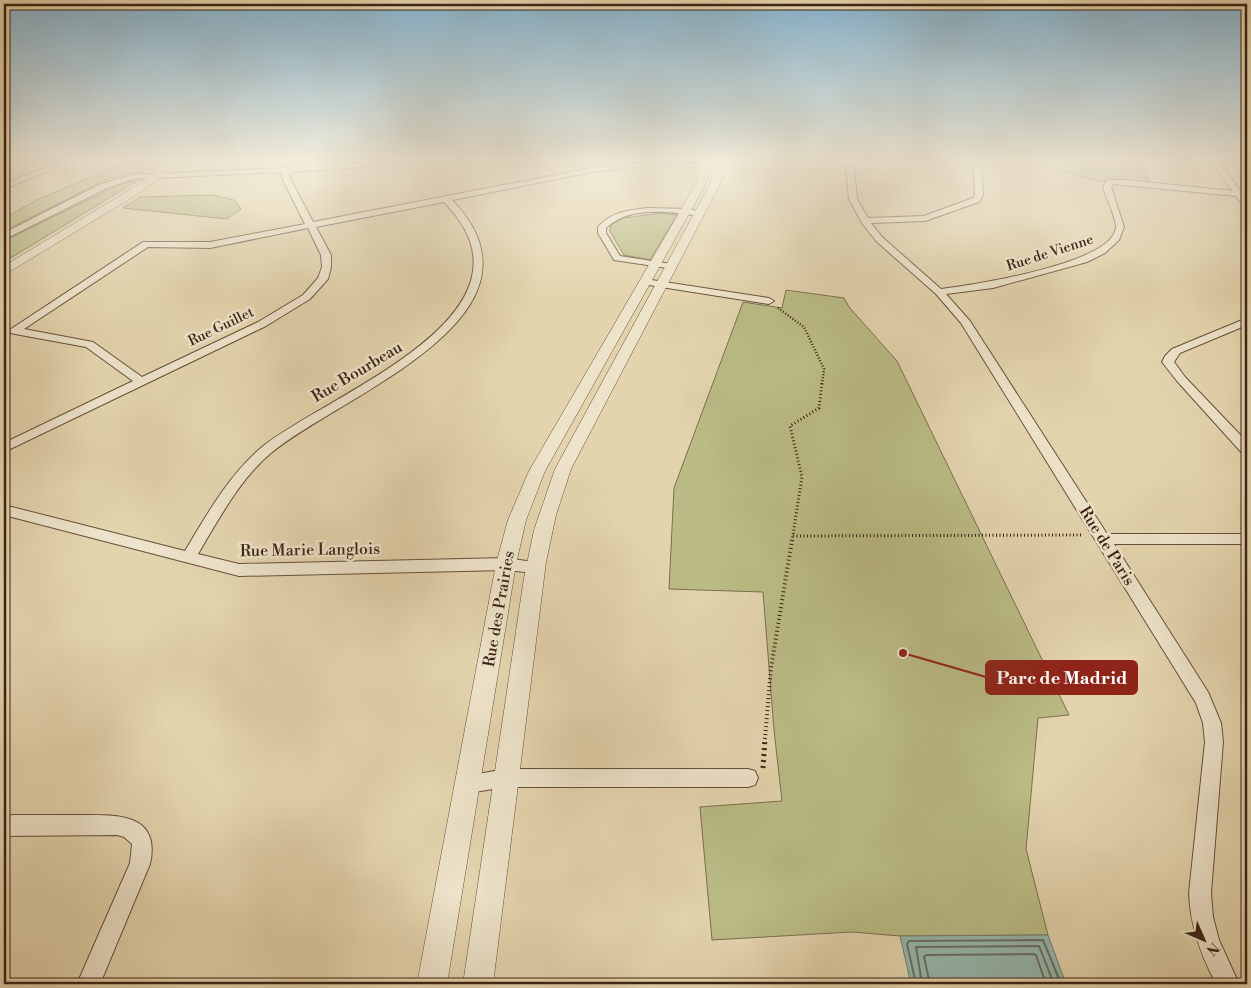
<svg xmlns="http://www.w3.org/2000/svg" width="1251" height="988" viewBox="0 0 1251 988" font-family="'Libre Bodoni',serif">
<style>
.green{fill:#babb85;stroke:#7c6f4d}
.water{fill:#95b8ae;stroke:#727c71}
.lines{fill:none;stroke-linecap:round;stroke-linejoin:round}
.shore{stroke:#696e62;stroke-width:2}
.minor-casing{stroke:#664f3b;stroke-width:2}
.tertiary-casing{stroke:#664f3b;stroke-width:1}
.path-far4{stroke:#3d2315;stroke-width:2;stroke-dasharray:0.5 1;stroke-linecap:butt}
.path-far3{stroke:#3d2315;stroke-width:2.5;stroke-dasharray:1 2;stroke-linecap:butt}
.path-far2{stroke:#3d2315;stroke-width:3;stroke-dasharray:1 2.5;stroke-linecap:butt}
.path-far1{stroke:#3d2315;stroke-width:4;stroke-dasharray:1 3;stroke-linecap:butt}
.path{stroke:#3d2315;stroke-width:5;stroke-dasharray:2 4;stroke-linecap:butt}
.minor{fill:#ede3ca;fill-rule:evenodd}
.tertiary{fill:#ede3ca;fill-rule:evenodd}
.labels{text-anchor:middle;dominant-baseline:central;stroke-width:5;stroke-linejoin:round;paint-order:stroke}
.far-street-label{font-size:14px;fill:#3d2315;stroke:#ede3ca}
.street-label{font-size:16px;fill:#3d2315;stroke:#ede3ca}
.leader{fill:none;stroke:#8f2418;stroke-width:2}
.callout-dot{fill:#8f2418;stroke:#ede3ca;stroke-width:2}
.callout{fill:#8f2418;stroke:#8f2418;stroke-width:2}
.callout-label{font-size:18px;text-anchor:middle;font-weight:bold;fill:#fff}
</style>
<rect width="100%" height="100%" fill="#e3d4ad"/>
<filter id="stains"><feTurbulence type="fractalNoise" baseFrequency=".004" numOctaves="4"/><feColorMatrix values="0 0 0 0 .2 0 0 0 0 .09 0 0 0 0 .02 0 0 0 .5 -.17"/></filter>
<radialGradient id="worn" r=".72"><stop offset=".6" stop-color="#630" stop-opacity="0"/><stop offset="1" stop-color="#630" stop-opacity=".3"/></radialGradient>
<path class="green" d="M132,159H161L149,171L125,174L107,179L4,231V218L37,200Z
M994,159H1138L1149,182L1114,179L1102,182L1037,164Z
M137,181L4,262V241L125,182Z
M213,195L234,200L241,209L227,219L123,208L140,197Z
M660,213L677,215L650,260L624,255L610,231L611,225L624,218Z
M786,290L844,298L849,307L897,361L1069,715L1038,718L1026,849L1048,935L900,936L852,932L712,940L700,807L782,801L774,730L763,592L669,589L674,488L743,302L782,308Z"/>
<path class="water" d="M1048,935L1066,984H911L900,936Z"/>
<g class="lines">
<path class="shore" d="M916,984L907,944L909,941L1043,940L1061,984
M922,984L916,947L1039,946L1054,984
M930,984L924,957L926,955L1033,954L1036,955L1046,984"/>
<defs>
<path id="minor" d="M29,159L52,161L59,166L4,189V184L50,165Z
M289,159H297L293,167L417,159L388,165L291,172L289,176L313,222L597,167L644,162L718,163L722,165L718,167L644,166L597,171L452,200C564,316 339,396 271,453C239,480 219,519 198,554L239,564L506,558L540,563L543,567L540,571L535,573L506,570L239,576L4,515V505L185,551C207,514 229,475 262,447C327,394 554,314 444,202L316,227L331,255V267L328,279L310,299L266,326L4,452V443L133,381L86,347L15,334L11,333L10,331L11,329L143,242H210L305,224L281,176L283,172L133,179L107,188L7,238L4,239V233L101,184L132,175L285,168ZM308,228L321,255L322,267L318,278L303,295L258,322L142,377L93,342L24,329L148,247L210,248Z
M845,159H853L857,199L868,218L924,216L973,198L975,195L973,159H981L983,195L979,202L925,221L871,223L882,237L941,289C971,285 1114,264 1116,227C1116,218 1106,197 1103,187L1107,180H1125L1233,191L1209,159H1217L1241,192L1247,193V197H1245L1247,207H1244L1236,196L1113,184L1111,187L1124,227L1119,240L1105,253L1087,262L993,288L946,294L970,321L1107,534H1247V544H1114L1208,692L1221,723L1223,742L1211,893L1213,917L1219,940L1239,984H1216C1201,955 1190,926 1189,893L1205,742L1203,723L1196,703L961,323L936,294L876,241L862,223L849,199Z
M648,208L689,209L704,213L700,216C671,212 630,205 606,228V233L620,256L671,264L676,267L674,269L614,260L598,233V227C611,212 629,210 648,208Z
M645,279L769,298L774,301L769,304L642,284V280Z
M1247,318V325L1180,353L1174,362L1185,377L1247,442V454L1242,453L1177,381L1162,362L1165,356L1172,349Z
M506,769H748L755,771L758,778L755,785L748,787H506L468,793L461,791L458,784L461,777Z
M13,815C34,815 54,815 75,815C111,815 162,810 150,864L100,984H77L130,863L132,844L124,837L117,835L4,836V816Z"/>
<path id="tertiary" d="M167,159H177L160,177L141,192L4,275V266L133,188L154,173Z
M698,159H708L707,179L703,189L545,471L526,520L516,564L447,984H417L496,564L508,520L529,471L693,189L697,179Z
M713,159H723L722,179L718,188L571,469L556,515L546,562L493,984H463L524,578L534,530L555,469L708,188L712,179Z"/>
</defs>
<use href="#minor" class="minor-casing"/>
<use href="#tertiary" class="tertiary-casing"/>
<path class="path-far4" d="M1093,159L1108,172"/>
<path class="path-far3" d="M778,308L804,327L824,369L822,384"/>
<path class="path-far2" d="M793,536L1082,535
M792,541L802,477L790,426L819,408L822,383"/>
<path class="path-far1" d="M765,739L771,668L792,540"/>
<path class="path" d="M763,768L765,738"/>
<use href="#minor" class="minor"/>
<use href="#tertiary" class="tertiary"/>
</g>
<linearGradient id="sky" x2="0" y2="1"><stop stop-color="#87b6d1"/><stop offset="0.54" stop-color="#f2ecda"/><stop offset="1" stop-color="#f2ecda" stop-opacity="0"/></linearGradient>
<rect width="1251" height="297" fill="url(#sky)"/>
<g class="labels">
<g class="far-street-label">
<text transform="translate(1050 253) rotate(-18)">Rue de Vienne</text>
<text transform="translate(221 327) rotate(-26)">Rue Guillet</text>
</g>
<g class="street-label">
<text transform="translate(357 372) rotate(-31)">Rue Bourbeau</text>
<text transform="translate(1107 546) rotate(58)">Rue de Paris</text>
<text transform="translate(310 550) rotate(-1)">Rue Marie Langlois</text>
<text transform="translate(499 609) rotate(-80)">Rue des Prairies</text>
</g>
</g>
<path class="leader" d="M903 653L986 677"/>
<circle class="callout-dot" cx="903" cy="653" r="5"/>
<rect class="callout" x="986" y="661" width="151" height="33" rx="5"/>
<g class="callout-label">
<text x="1062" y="684">Parc de Madrid</text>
</g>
<rect width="1251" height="988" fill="none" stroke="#e3d4ad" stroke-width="20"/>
<rect x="5" y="5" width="1241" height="978" fill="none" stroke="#3d2315" stroke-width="2.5"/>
<rect x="10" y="10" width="1231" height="968" fill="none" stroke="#3d2315"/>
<g transform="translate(1204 940) rotate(135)" stroke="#ede3ca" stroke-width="4" paint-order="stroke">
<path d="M0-4L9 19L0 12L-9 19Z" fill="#3d2315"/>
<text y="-8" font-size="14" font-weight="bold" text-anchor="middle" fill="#3d2315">N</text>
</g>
<rect width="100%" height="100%" filter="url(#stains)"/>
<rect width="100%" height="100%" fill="url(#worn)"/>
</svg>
